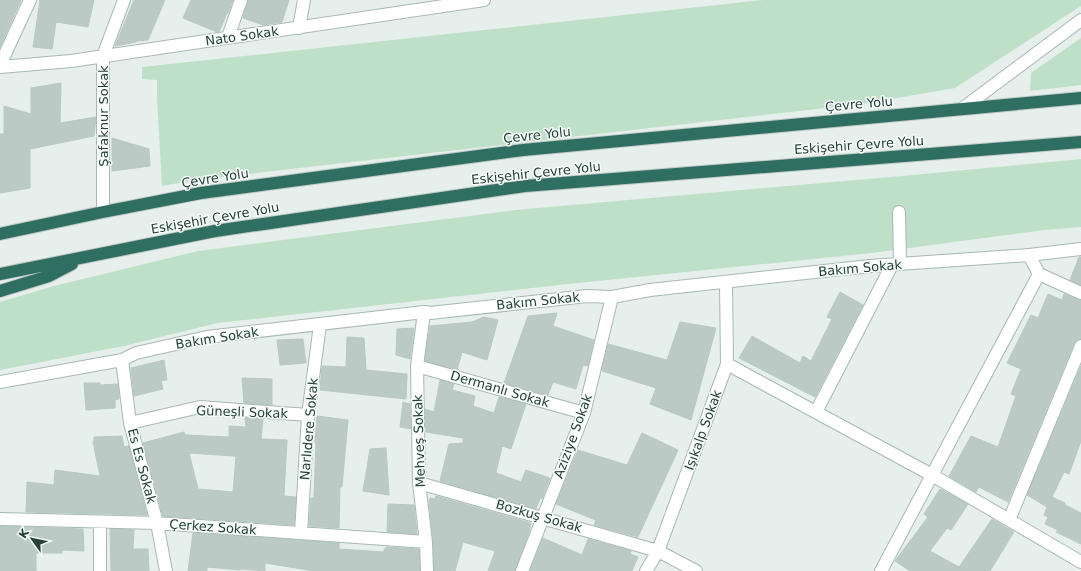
<svg xmlns="http://www.w3.org/2000/svg" width="1081" height="571" viewBox="0 0 1081 571" font-family="'DejaVu Sans',sans-serif">
<style>
.green{fill:#bfe0c8}
.building{fill:#bbcac4;stroke:#b8c9c2;fill-rule:evenodd}
.lines{fill:none;stroke-linecap:round;stroke-linejoin:round}
.minor-casing{stroke:#a8b8b2;stroke-width:14}
.highway-casing{stroke:#c2cac8;stroke-width:14}
.minor{stroke:#fff;stroke-width:12}
.highway{stroke:#2f6f62;stroke-width:12}
.labels{text-anchor:middle;dominant-baseline:central;stroke-width:3;stroke-linejoin:round;paint-order:stroke}
.street-label{font-size:13px;fill:#24423a;stroke:#f7fbf9}
</style>
<rect width="100%" height="100%" fill="#e6efeb"/>
<path class="green" d="M763,0H1081V6L955,88L868,103L196,180L162,186L157,99V80L142,79V67Z
M1081,38V85L1030,91L1031,73Z
M1081,159V227L1045,230L872,253L568,284L217,323L124,346L0,370V302L54,286L198,251L515,210L902,176Z"/>
<path class="building" d="M0,0H21L0,47Z
M40,0H94L88,27L56,22L52,49L33,47Z
M134,0H165L148,40L137,41L136,42L115,46Z
M191,0H233L228,13H227L219,32H217L183,18Z
M248,0H289L282,22L263,25L243,18Z
M61,83L60,123L96,117L94,136L30,149V188L0,193V134H4V106L31,114V88Z
M112,138L149,149L150,166L112,171Z
M1079,257H1081V285L1070,280Z
M840,292L863,305L815,397L739,358L752,336L800,363L803,356L811,361L832,319L827,317Z
M1048,294L1062,300L1064,294L1081,300V339L1077,340L1074,343L1008,502L979,487L976,492L949,476L971,436L998,447L1016,396L1011,394L1021,369L1007,363L1031,315L1038,318Z
M557,313L553,326L594,340L588,366L583,365L576,389L553,382L548,395L504,383L528,316Z
M484,317L498,320L487,360L462,352L457,370L425,361L430,326L472,322Z
M680,322L716,328L691,420L650,404L656,388L602,371L608,344L667,360Z
M414,328L410,359L396,355L397,329Z
M347,337L364,338L366,370L407,374L406,399L320,390L322,366L346,367Z
M303,339L306,363L280,365L277,340Z
M164,360L167,380L160,381H161L163,389L134,396L131,368Z
M1081,366V441L1069,474L1064,472L1052,497L1065,503V505L1081,513V544L1056,532L1058,530L1045,524L1048,517L1044,515L1047,507L1027,495Z
M242,378L272,379V405L244,403Z
M440,380L454,384L452,390L475,396L473,406L494,413L499,397L526,404L511,449L502,446L496,473L521,482L526,470L550,478L542,499L540,498L536,509L440,481L449,444L463,443V438L426,432L425,409L434,412Z
M84,383H100V385L118,384L119,399L115,400V408L86,410Z
M403,402L410,404L411,429L400,427Z
M317,416L348,420L342,487H340L339,528L309,526L311,498H314L316,443H315Z
M245,418L263,419L261,439L287,440L284,496L296,497L294,525L163,516L143,443L184,432L185,435L229,437V426L246,427ZM189,453L234,456L236,457L233,492L198,489Z
M642,433L678,450L638,537L594,525L596,520L593,519L556,504L578,450L627,465Z
M122,436L124,447L129,446L147,515L26,512L27,482L54,485L55,470L100,476L93,442L94,441V437Z
M386,448L389,495L363,491L370,449Z
M940,489L968,504L951,530L947,528L930,551L959,567L992,519L1014,532L990,571H910L895,561L928,517L924,514Z
M436,496L531,523L529,532L515,571H488L495,551L463,542L455,571H434L433,541L429,500L430,498L435,499Z
M388,504L414,505L417,534L387,532Z
M0,526L83,529L84,551L62,550V553H36V571H0Z
M110,529L134,530L133,549H148L149,571H111Z
M193,533L339,543V549L384,552V549H386V547L419,549L420,571H314L265,563V571L240,569V570L207,567V571H188Z
M543,538L582,555L588,539L631,551L630,554L638,557L632,571H530Z"/>
<g class="lines">
<defs>
<path id="minor" d="M299,28L304,0
M228,37L241,0
M0,65L30,0
M0,67L71,61L484,0
M963,108L1081,20
M103,212V56L124,0
M899,212L900,264
M1039,274L1081,293
M424,312L417,366L419,483L426,542L427,571
M122,360L130,423L157,523L166,571
M727,364L932,475L1081,562
M417,366L584,413
M0,382L122,360L136,353L207,337L424,312L430,313L587,296L612,297L650,290L870,266L1029,255L1081,249
M816,412L892,265
M130,423L200,407L308,415
M419,483L658,551L696,571
M0,519L157,523L426,542
M1009,520L1081,346
M100,522V571
M301,533L308,415L320,325
M522,571L584,413L612,297
M646,571L658,551L727,364L726,282
M881,571L1039,274L1029,255"/>
<path id="highway" d="M0,234L103,212L201,193L523,150L1081,98
M0,274L215,231L525,186L1081,142
M0,291L49,276L72,264"/>
</defs>
<use href="#minor" class="minor-casing"/>
<use href="#highway" class="highway-casing"/>
<use href="#minor" class="minor"/>
<use href="#highway" class="highway"/>
</g>
<g class="labels">
<g class="street-label">
<text transform="translate(242 36) rotate(-8)">Nato Sokak</text>
<text transform="translate(859 104) rotate(-5)">Çevre Yolu</text>
<text transform="translate(103 116) rotate(-90)">Şafaknur Sokak</text>
<text transform="translate(537 135) rotate(-6)">Çevre Yolu</text>
<text transform="translate(859 145) rotate(-4)">Eskişehir Çevre Yolu</text>
<text transform="translate(536 173) rotate(-6)">Eskişehir Çevre Yolu</text>
<text transform="translate(215 178) rotate(-9)">Çevre Yolu</text>
<text transform="translate(215 218) rotate(-10)">Eskişehir Çevre Yolu</text>
<text transform="translate(860 268) rotate(-5)">Bakım Sokak</text>
<text transform="translate(538 301) rotate(-6)">Bakım Sokak</text>
<text transform="translate(217 338) rotate(-9)">Bakım Sokak</text>
<text transform="translate(500 389) rotate(16)">Dermanlı Sokak</text>
<text transform="translate(242 412) rotate(2)">Güneşli Sokak</text>
<text transform="translate(309 429) rotate(-85)">Narlıdere Sokak</text>
<text transform="translate(703 430) rotate(-70)">Işıkalp Sokak</text>
<text transform="translate(573 436) rotate(-70)">Aziziye Sokak</text>
<text transform="translate(419 441) rotate(-92)">Mehveş Sokak</text>
<text transform="translate(142 466) rotate(75)">Es Es Sokak</text>
<text transform="translate(539 516) rotate(16)">Bozkuş Sokak</text>
<text transform="translate(213 527) rotate(4)">Çerkez Sokak</text>
</g>
</g>
<g transform="translate(32 539) rotate(303)" stroke="#f7fbf9" stroke-width="3" paint-order="stroke">
<path d="M0-3L7 15L0 10L-7 15Z" fill="#24423a"/>
<text y="-6" font-size="11" font-weight="bold" text-anchor="middle" fill="#24423a">K</text>
</g>
</svg>
